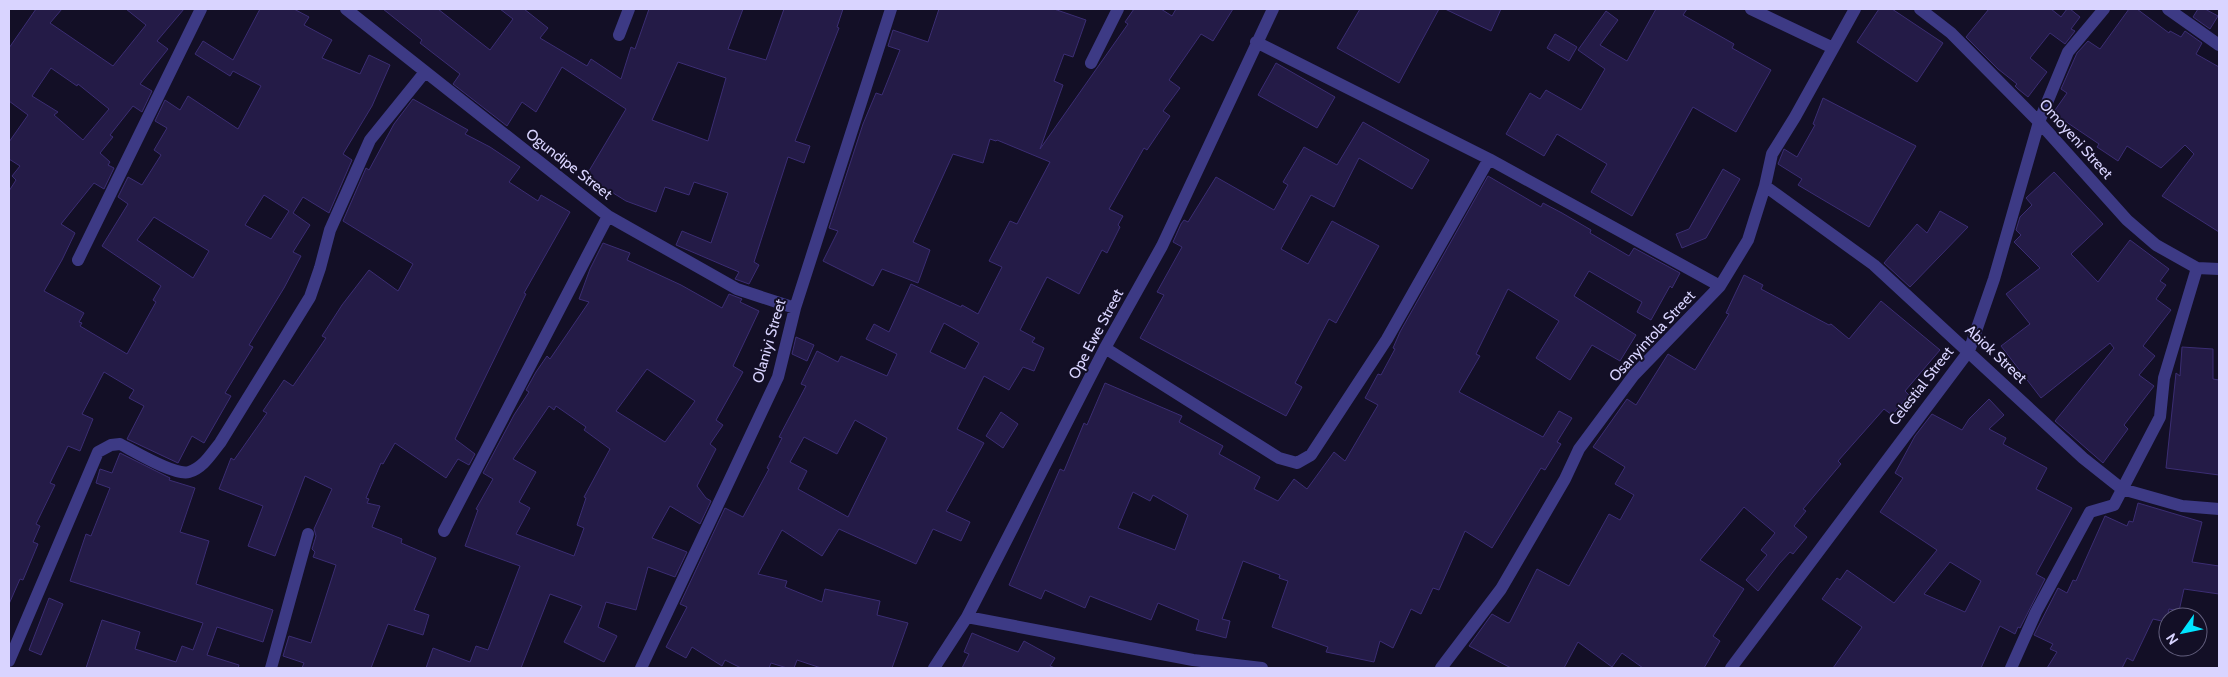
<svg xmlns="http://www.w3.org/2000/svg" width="2228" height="677" viewBox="0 0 2228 677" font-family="Cabin,sans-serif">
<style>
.building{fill:#241b47;stroke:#3b2d73;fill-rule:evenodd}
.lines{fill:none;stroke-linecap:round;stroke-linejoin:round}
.minor{stroke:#3d3a85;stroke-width:12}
.labels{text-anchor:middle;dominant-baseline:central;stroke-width:4;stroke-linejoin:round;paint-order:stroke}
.street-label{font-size:15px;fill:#d9d4ff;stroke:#130f26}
</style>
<rect width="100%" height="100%" fill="#130f26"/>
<path class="building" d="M36,9H62L50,23L113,66L146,25L126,9H184L157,41L168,49L140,84L152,91L142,112L133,106L110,135L113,137L100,153L110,162L108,165L114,168L104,189L94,183L61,224L75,233L62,260L44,291L84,313L79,322L82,323L80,326L127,354L156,302L153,300L161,286L102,246L128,204L118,197L128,177L142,185L161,155L154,150L167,128L155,121L165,100L180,110L188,96L238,129L261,86L233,71L230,76L195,54L203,41L233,60L260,9H294L309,17L304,25L332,40L322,58L360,74L369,55L390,65L372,106L343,154L352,160L329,213L303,197L293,213L310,225L293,252L301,256L284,288L249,345L253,347L225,393L231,396L204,443L192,436L178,463L127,439L144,406L129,398L134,390L104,372L82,414L93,419L80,451L68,446L50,483L55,485L36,524L40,526L33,542L38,544L23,580L20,579L9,604V191L16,180L12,176L20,166L9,159V142L28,115L9,101V48ZM51,68L77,86L78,84L109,109L83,140L54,115L58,112L32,96ZM264,195L289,211L271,239L245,225ZM154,217L209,251L193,278L137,240Z
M383,9H438L490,50L513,19L500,9H524L548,28L540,38L587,66L591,59L621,79L631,47L635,49L649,9H743L728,49L766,60L784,9H843L837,27L839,28L795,141L810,146L804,163L788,157L754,262L759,265L749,284L735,279L739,272L676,245L682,231L711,243L728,193L694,182L689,195L665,187L656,212L626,201L586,176L626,109L562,67L536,112L522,102L507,126L453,84L460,74L420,43L422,40ZM678,62L726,78L708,141L652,120Z
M939,9H1054L1086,20L1073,57L1064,54L1054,81L1063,85L1040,149L1128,24L1125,22L1134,9H1161L1172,16L1176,9H1233L1213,41L1201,34L1169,80L1180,88L1163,111L1170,116L1147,150L1144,148L1109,209L1123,216L1118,225L1120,227L1107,253L1102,250L1079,294L1047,277L1020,330L1035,338L1032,342L1044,348L1034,371L1023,367L1009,390L984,376L957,429L984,443L946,511L970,522L961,541L933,529L916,564L839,529L822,556L782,530L758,574L787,581L785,587L822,602L825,589L880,601L877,615L908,623L892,668H821L797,660L794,668H787L771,663L769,668H741L725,660L722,666L692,647L686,658L666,647L687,607L680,604L725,508L743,517L769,469L767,468L782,438L779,437L806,386L801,384L817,351L838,362L841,356L887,376L897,354L866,339L874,324L889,332L911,284L961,307L962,305L978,314L1002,267L989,261L1010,221L1017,224L1050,162L997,140L996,141L990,139L983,163L953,154L913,242L930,250L918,283L882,269L873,286L823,261L838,231L829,228L863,124L876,93L882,95L900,50L888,46L893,30L928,42ZM944,323L979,343L965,369L930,352ZM855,420L887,438L848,517L798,489L807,471L790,462L804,437L837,454Z
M1360,9H1439L1399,83L1337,48Z
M1445,9H1501L1491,31Z
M1656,9H1687L1683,15L1734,44L1732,48L1771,70L1736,132L1693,107L1632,216L1591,192L1607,164L1557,134L1544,156L1506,134L1530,93L1540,99L1546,90L1581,110L1605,69L1578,50L1606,11L1618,20L1600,45L1627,61Z
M1879,9H1892L1943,43L1917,82L1857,42Z
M1989,9H2051L2061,17L2067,9H2070L2080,17L2071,29L2075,31L2065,44L2050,33L2030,58L2047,72L2028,97L2018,89L2015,86L2017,84L1998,69L1966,37Z
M2129,9H2137L2169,33L2170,31L2181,37L2185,31L2202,43L2196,54L2219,67V232L2162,196L2194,154L2185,145L2161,168L2127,146L2118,161L2097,147L2099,144L2053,113L2067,93L2061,89L2077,53L2088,41L2100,49Z
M2198,9H2205L2218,16L2210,29L2193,17Z
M1555,34L1577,47L1569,61L1547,48Z
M1276,63L1335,97L1317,128L1258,95Z
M1823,98L1916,146L1869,227L1798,185L1802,179L1778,164L1784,149L1797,157L1815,125L1813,124Z
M413,99L468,130L465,134L490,147L520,167L509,182L538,201L541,195L570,212L524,293L526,294L455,439L475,454L469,465L458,459L446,478L395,443L383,464L381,463L366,498L369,499L367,503L380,506L372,527L402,539L401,543L436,558L414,610L429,615L423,635L388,624L371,668H302L304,663L283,656L289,636L311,643L336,565L313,557L315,552L312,549L316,536L314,529L332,489L305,476L275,556L248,546L263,506L219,489L231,458L234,460L267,413L263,411L284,380L293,386L326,338L322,336L342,305L369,270L398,291L413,264L343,221L366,168L369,170L394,124Z
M1363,122L1429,160L1412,189L1359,158L1334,207L1311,195L1281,249L1308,264L1332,221L1379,246L1336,323L1329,319L1295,383L1302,387L1286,416L1140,338L1164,295L1157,292L1182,247L1173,242L1181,224L1184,220L1188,222L1216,177L1274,210L1288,185L1283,182L1304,147L1337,165Z
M1723,169L1740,179L1706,238L1682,248L1676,234L1689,229Z
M2054,172L2103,224L2071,254L2098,282L2130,240L2169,269L2160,281L2166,285L2156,299L2171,310L2143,346L2155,356L2139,375L2154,386L2124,425L2128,429L2103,463L2055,421L2114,348L2110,343L2041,398L2001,346L2030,324L2006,294L2040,268L2014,242L2021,235L2016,230L2020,217L2032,205L2026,198Z
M1488,176L1541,207L1543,203L1562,213L1591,230L1590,233L1629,256L1634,248L1680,273L1672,288L1670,286L1651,320L1637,312L1642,302L1589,271L1574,296L1636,335L1620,361L1592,345L1570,380L1536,358L1559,321L1508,289L1476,354L1480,356L1459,392L1543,437L1559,411L1572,418L1557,442L1561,444L1545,470L1541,468L1492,548L1465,531L1439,590L1433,588L1421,614L1411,609L1393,648L1380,641L1374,662L1326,652L1328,647L1272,627L1288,581L1279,578L1280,575L1243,561L1222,619L1230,621L1226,638L1196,630L1199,620L1158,603L1151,620L1090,596L1085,608L1045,590L1041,599L1009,585L1060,469L1064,471L1084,423L1087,425L1105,383L1182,416L1179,422L1223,446L1219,454L1260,477L1254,489L1278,501L1294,479L1307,489L1334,452L1345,461L1378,405L1365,398L1378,374L1381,375L1395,349L1393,348L1400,332ZM1133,492L1150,501L1153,495L1188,515L1175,550L1118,528Z
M1940,211L1968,227L1910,287L1884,263L1917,224L1927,233Z
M603,243L630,253L627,260L681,285L722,308L729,294L742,299L740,302L759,311L733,366L743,372L716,420L723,425L710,444L716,449L697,486L706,498L711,501L700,524L670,506L652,538L687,552L675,577L648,567L636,610L606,602L598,627L617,636L604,662L564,642L582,606L550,594L521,668H426L433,648L470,662L476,646L488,650L520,566L465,546L478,510L476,509L493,479L483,473L514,415L529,392L526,390L536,372L547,356L550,359L589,302L579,299L590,269ZM647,369L695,401L665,442L616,411ZM549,406L554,410L556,406L586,427L584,430L610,449L584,497L586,498L577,525L584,528L574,556L516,534L530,508L519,502L536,472L513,459Z
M1744,275L1763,285L1761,289L1829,325L1831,324L1849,339L1881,301L1940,350L1905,391L1909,395L1892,415L1884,409L1838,461L1841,464L1803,509L1806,511L1794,526L1807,537L1793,554L1790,552L1779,564L1758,591L1746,580L1767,555L1761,550L1775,533L1744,507L1700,560L1744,589L1713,636L1720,641L1704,668H1643L1622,653L1612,667L1578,642L1564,668H1511L1469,646L1492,614L1508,623L1510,622L1537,569L1569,586L1609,514L1620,520L1634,495L1615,484L1625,467L1593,447L1627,399L1636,405L1668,354L1695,370L1729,314L1726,313Z
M796,337L814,345L807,361L792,354Z
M2182,347L2213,349V379L2219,380V475L2166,468L2176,373L2180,376Z
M1989,399L2004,415L1989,429L2006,438L2003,444L2047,468L2036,489L2072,508L2036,574L2045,579L2020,628L2018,627L2015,634L2000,626L1981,668H1833L1862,627L1822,599L1837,578L1840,580L1847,570L1894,603L1937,550L1880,512L1903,478L1895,473L1915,436L1932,414L1962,430L1969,419ZM1950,562L1981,581L1965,612L1924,594Z
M1001,412L1018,424L1003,448L986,436Z
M120,453L170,478L169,480L195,488L180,532L209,541L196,584L273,610L263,642L217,627L207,655L239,665L238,668H86L102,620L140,632L135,649L176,662L182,646L193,650L203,623L70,581L86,534L91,536L110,488L96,483L100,469L112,473Z
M2138,503L2202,522L2192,562L2219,566V594L2184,589L2179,611L2169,609L2166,622L2153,619L2133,661L2127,658L2122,668H2047L2057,652L2050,649L2053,644L2034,635L2058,588L2067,593L2073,580L2076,581L2105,516L2127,526L2129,521L2133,522Z
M49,598L63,604L41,655L29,650Z
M972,633L1018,652L1024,641L1055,658L1050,666L1055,668H962L969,654L964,652Z"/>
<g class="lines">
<path class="minor" d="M346,9L608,216L737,289L795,308
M1751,9L1833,48
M1920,9L1951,33L2039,122L2127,220L2156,245L2197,268L2219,269
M2168,9L2219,45
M619,35L629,9
M1256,42L1489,159L1720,286
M1091,63L1118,9
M1765,186L1874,265L2083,458L2122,489L2182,506L2219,509
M78,260L201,9
M1105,348L1279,458L1297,463L1311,455L1387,339L1489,159
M444,531L608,216
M967,617L1193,660L1262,668
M9,661L98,452L111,445L120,444C134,451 174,476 189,472C203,468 211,454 220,443L310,297L320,268L330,230L370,140L425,72
M271,668L308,534
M641,668L778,377L795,308L891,9
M934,668L967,617L1105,348L1162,246L1273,9
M1441,668L1501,589L1565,479L1579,449L1634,375L1720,286L1748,240L1765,186L1772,154L1795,117L1855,9
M1731,668L1969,351L1994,279L2039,122L2068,52L2104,9
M2011,668L2036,612L2090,512L2114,505L2160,417L2164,378L2197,268"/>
</g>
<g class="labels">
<g class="street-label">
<text transform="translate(2076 139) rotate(48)">Omoyeni Street</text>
<text transform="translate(569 164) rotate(38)">Ogundipe Street</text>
<text transform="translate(1096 334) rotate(-62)">Ope Ewe Street</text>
<text transform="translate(1652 336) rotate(-47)">Osanyintola Street</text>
<text transform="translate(769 341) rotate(-74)">Olaniyi Street</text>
<text transform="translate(1996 354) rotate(43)">Abiok Street</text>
<text transform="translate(1921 386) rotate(-52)">Celestial Street</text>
</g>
</g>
<rect width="2228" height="677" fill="none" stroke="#d9d4ff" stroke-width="20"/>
<g transform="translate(2183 632) rotate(237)"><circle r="24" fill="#130f26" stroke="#625e7d"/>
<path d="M0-4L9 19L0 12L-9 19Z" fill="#00e5ff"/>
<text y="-8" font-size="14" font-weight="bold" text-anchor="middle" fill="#d9d4ff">N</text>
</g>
</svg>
